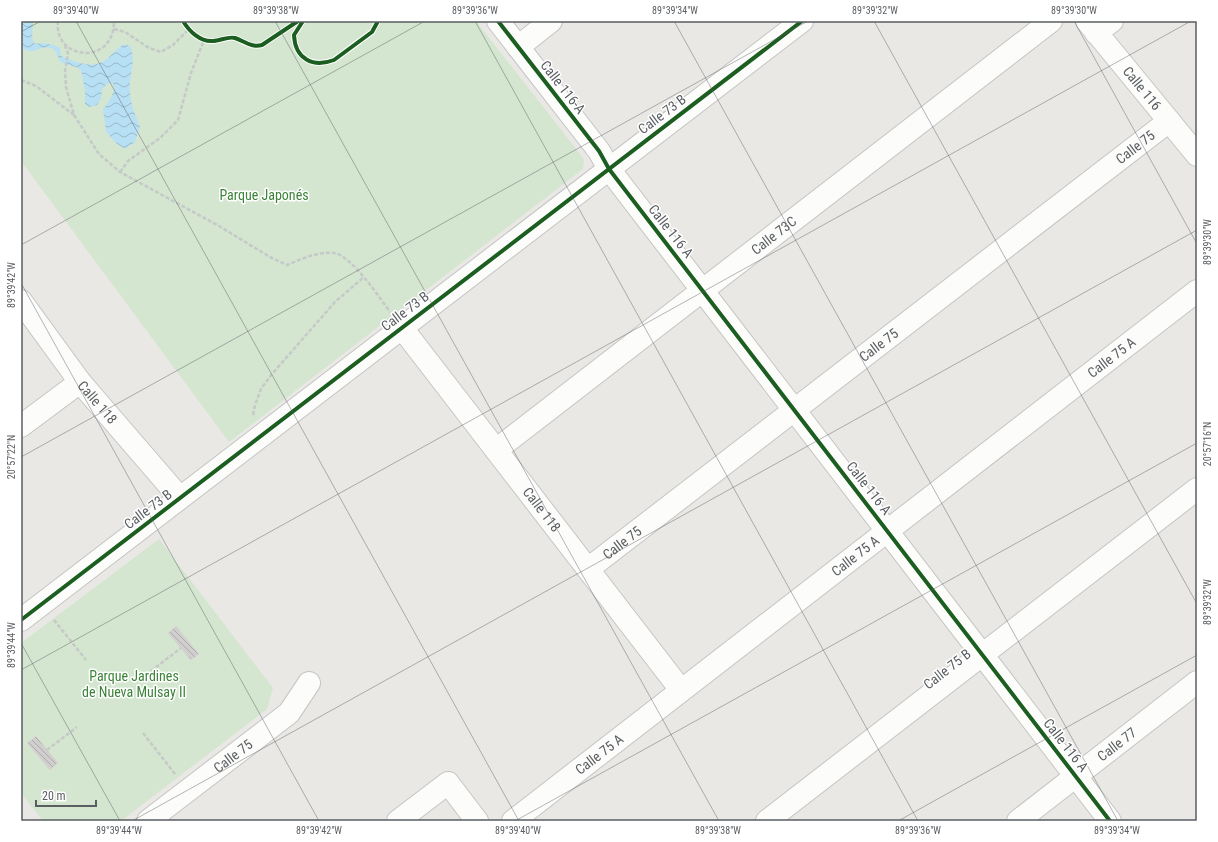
<svg xmlns="http://www.w3.org/2000/svg" width="1218" height="842" viewBox="0 0 1218 842" font-family="'Roboto Condensed',sans-serif">
<style>
.green{fill:#d4e5d0}
.water{fill:url(#water-waves)}
.building{fill:url(#building-back-hatch);stroke:#dad7d4}
.lines{fill:none;stroke-linecap:round;stroke-linejoin:round}
.street-casing{stroke:#c5c5c6;stroke-width:24}
.path{stroke:#c5c9c7;stroke-width:2.5;stroke-dasharray:4 2;stroke-linecap:butt}
.street{stroke:#fcfcfb;stroke-width:22}
.cycleway-casing{stroke:#fff;stroke-width:6}
.cycleway{stroke:#1b5e20;stroke-width:4}
.ticks{fill:none;stroke:#5a5e62;stroke-width:1;stroke-opacity:0.45}
.labels{text-anchor:middle;dominant-baseline:central;stroke-width:3;stroke-linejoin:round;paint-order:stroke}
.street-label{font-size:14px;fill:#5a5e62;stroke:#fff}
.park-label{font-size:14px;fill:#3b8338;stroke:#fff}
.neatline{fill:none;stroke:#5a5e62;stroke-width:1.5}
.ticks-label{font-size:10px;text-anchor:middle;fill:#5a5e62}
</style>
<defs>
<pattern id="water-waves" width="16" height="10" patternUnits="userSpaceOnUse"><rect width="16" height="10" fill="#b8e0f4"/><path d="M0 5q4-4 8 0t8 0" fill="none" stroke="#99b9c9"/></pattern>
<pattern id="building-back-hatch" width="6" height="6" patternUnits="userSpaceOnUse"><rect width="6" height="6" fill="#d1cfce"/><path d="M-1 5l2 2M0 0l6 6M5-1l2 2" fill="none" stroke="#adabab"/></pattern>
</defs>
<rect width="100%" height="100%" fill="#eae8e5"/>
<path class="green" d="M21,21H476L584,159L583,169L229,442L21,161Z
M159,539L273,688L267,709L121,821H43L21,793V643Z"/>
<path class="water" d="M21,21H32C35,29 29,33 35,44C44,42 52,44 60,48L61,56C75,62 94,70 107,59C113,54 117,48 124,44L130,46C136,60 131,69 130,83C129,99 133,111 140,126L135,142L125,149L116,143L106,132L103,109C109,101 116,93 113,83L107,84L102,89L101,99L97,105L89,107L85,104V91L81,70L76,67L62,63C58,59 58,53 54,50C47,44 40,50 33,51C29,52 25,49 21,48Z"/>
<path class="building" d="M176,626L199,654L191,660L168,633Z
M36,736L58,763L50,770L27,743Z"/>
<g class="lines">
<defs>
<g id="street">
<path d="M498,21L599,151L609,169L1110,821"/>
<path id="s1" d="M1087,21L1197,155"/>
<path d="M1096,33L1112,21"/>
<path d="M518,47L551,21"/>
<path id="s2" d="M21,301L80,382L180,498"/>
<path id="s3" d="M402,328L681,690"/>
<path d="M21,426L80,382"/>
<path id="s4" d="M496,450L1051,21"/>
<path id="s5" d="M588,569L1169,121"/>
<path d="M21,620L802,21"/>
<path id="s6" d="M148,821L289,713L309,683"/>
<path d="M398,821L448,783L477,821"/>
<path id="s7" d="M513,821L1197,291"/>
<path d="M767,821L1197,489"/>
<path id="s8" d="M1018,821L1197,682"/>
</g>
</defs>
<use href="#street" class="street-casing"/>
<path class="path" d="M58,21C53,60 114,67 114,21
M114,29L125,32L149,48L161,52L173,45L189,29
M65,45L68,53L65,71L66,87L74,115L99,154L120,172L219,226L270,257L287,265C302,259 318,251 334,253C351,255 380,298 390,312
M21,80L36,86L74,115
M120,172L128,161L160,138L178,120L191,73L204,40
M253,415L255,405L261,389L272,374L335,302L364,277
M54,620L86,660
M151,671L181,648
M143,733L175,774
M47,750L77,727"/>
<use href="#street" class="street"/>
<defs>
<path id="cycleway" d="M183,21C189,31 200,42 213,41C220,41 228,36 235,38C244,41 251,48 262,45L298,21
M303,21L294,35C295,59 313,68 334,60L372,32L378,21
M498,21L599,151L609,169L1110,821
M21,620L802,21"/>
</defs>
<use href="#cycleway" class="cycleway-casing"/>
<use href="#cycleway" class="cycleway"/>
</g>
<path class="ticks" d="M76,21L519,821M275,21L719,821M475,21L918,821M674,21L1118,821M874,21L1197,604M1074,21L1197,244M21,32L41,21M21,245L425,21M21,283L319,821M21,457L808,21M21,643L120,821M21,670L1191,21M132,821L1197,230M515,821L1197,443M898,821L1197,655"/>
<g class="labels">
<g class="street-label">
<text transform="translate(563 87) rotate(52)">Calle 116-A</text>
<text stroke="none"><textPath href="#s1" startOffset="87">Calle 116</textPath></text>
<text transform="translate(662 114) rotate(-37)">Calle 73 B</text>
<text stroke="none"><textPath href="#s5" startOffset="691">Calle 75</textPath></text>
<text transform="translate(671 231) rotate(52)">Calle 116 A</text>
<text stroke="none"><textPath href="#s4" startOffset="351">Calle 73C</textPath></text>
<text transform="translate(405 311) rotate(-37)">Calle 73 B</text>
<text stroke="none"><textPath href="#s5" startOffset="367">Calle 75</textPath></text>
<text stroke="none"><textPath href="#s7" startOffset="757">Calle 75 A</textPath></text>
<text stroke="none"><textPath href="#s2" startOffset="127">Calle 118</textPath></text>
<text transform="translate(869 488) rotate(52)">Calle 116 A</text>
<text transform="translate(148 509) rotate(-37)">Calle 73 B</text>
<text stroke="none"><textPath href="#s3" startOffset="229">Calle 118</textPath></text>
<text stroke="none"><textPath href="#s5" startOffset="43">Calle 75</textPath></text>
<text stroke="none"><textPath href="#s7" startOffset="433">Calle 75 A</textPath></text>
<text transform="translate(947 669) rotate(-38)">Calle 75 B</text>
<text stroke="none"><textPath href="#s8" startOffset="125">Calle 77</textPath></text>
<text transform="translate(1066 745) rotate(52)">Calle 116 A</text>
<text stroke="none"><textPath href="#s7" startOffset="109">Calle 75 A</textPath></text>
<text stroke="none"><textPath href="#s6" startOffset="107">Calle 75</textPath></text>
</g>
<g class="park-label">
<text x="264" y="195">Parque Japonés</text>
<text x="134" y="676">Parque Jardines<tspan x="134" dy="16">de Nueva Mulsay II</tspan></text>
</g>
</g>
<rect width="1218" height="842" fill="none" stroke="#ffffff" stroke-width="44"/>
<path d="M36 800v6h60v-6" fill="none" stroke="#5a5e62" stroke-width="2"/>
<text x="42" y="800" font-size="12" fill="#5a5e62" stroke="#ffffff" stroke-width="3" paint-order="stroke">20 m</text>
<rect x="22" y="22" width="1174" height="798" class="neatline"/>
<g class="ticks-label">
<text x="76" y="14">89°39'40"W</text>
<text x="276" y="14">89°39'38"W</text>
<text x="475" y="14">89°39'36"W</text>
<text x="675" y="14">89°39'34"W</text>
<text x="875" y="14">89°39'32"W</text>
<text x="1074" y="14">89°39'30"W</text>
<text transform="translate(1207 242) rotate(-90)" y="4">89°39'30"W</text>
<text transform="translate(11 285) rotate(-90)" y="4">89°39'42"W</text>
<text transform="translate(1207 444) rotate(-90)" y="4">20°57'16"N</text>
<text transform="translate(11 457) rotate(-90)" y="4">20°57'22"N</text>
<text transform="translate(1207 602) rotate(-90)" y="4">89°39'32"W</text>
<text transform="translate(11 645) rotate(-90)" y="4">89°39'44"W</text>
<text x="119" y="834">89°39'44"W</text>
<text x="319" y="834">89°39'42"W</text>
<text x="518" y="834">89°39'40"W</text>
<text x="718" y="834">89°39'38"W</text>
<text x="918" y="834">89°39'36"W</text>
<text x="1117" y="834">89°39'34"W</text>
</g>
</svg>
